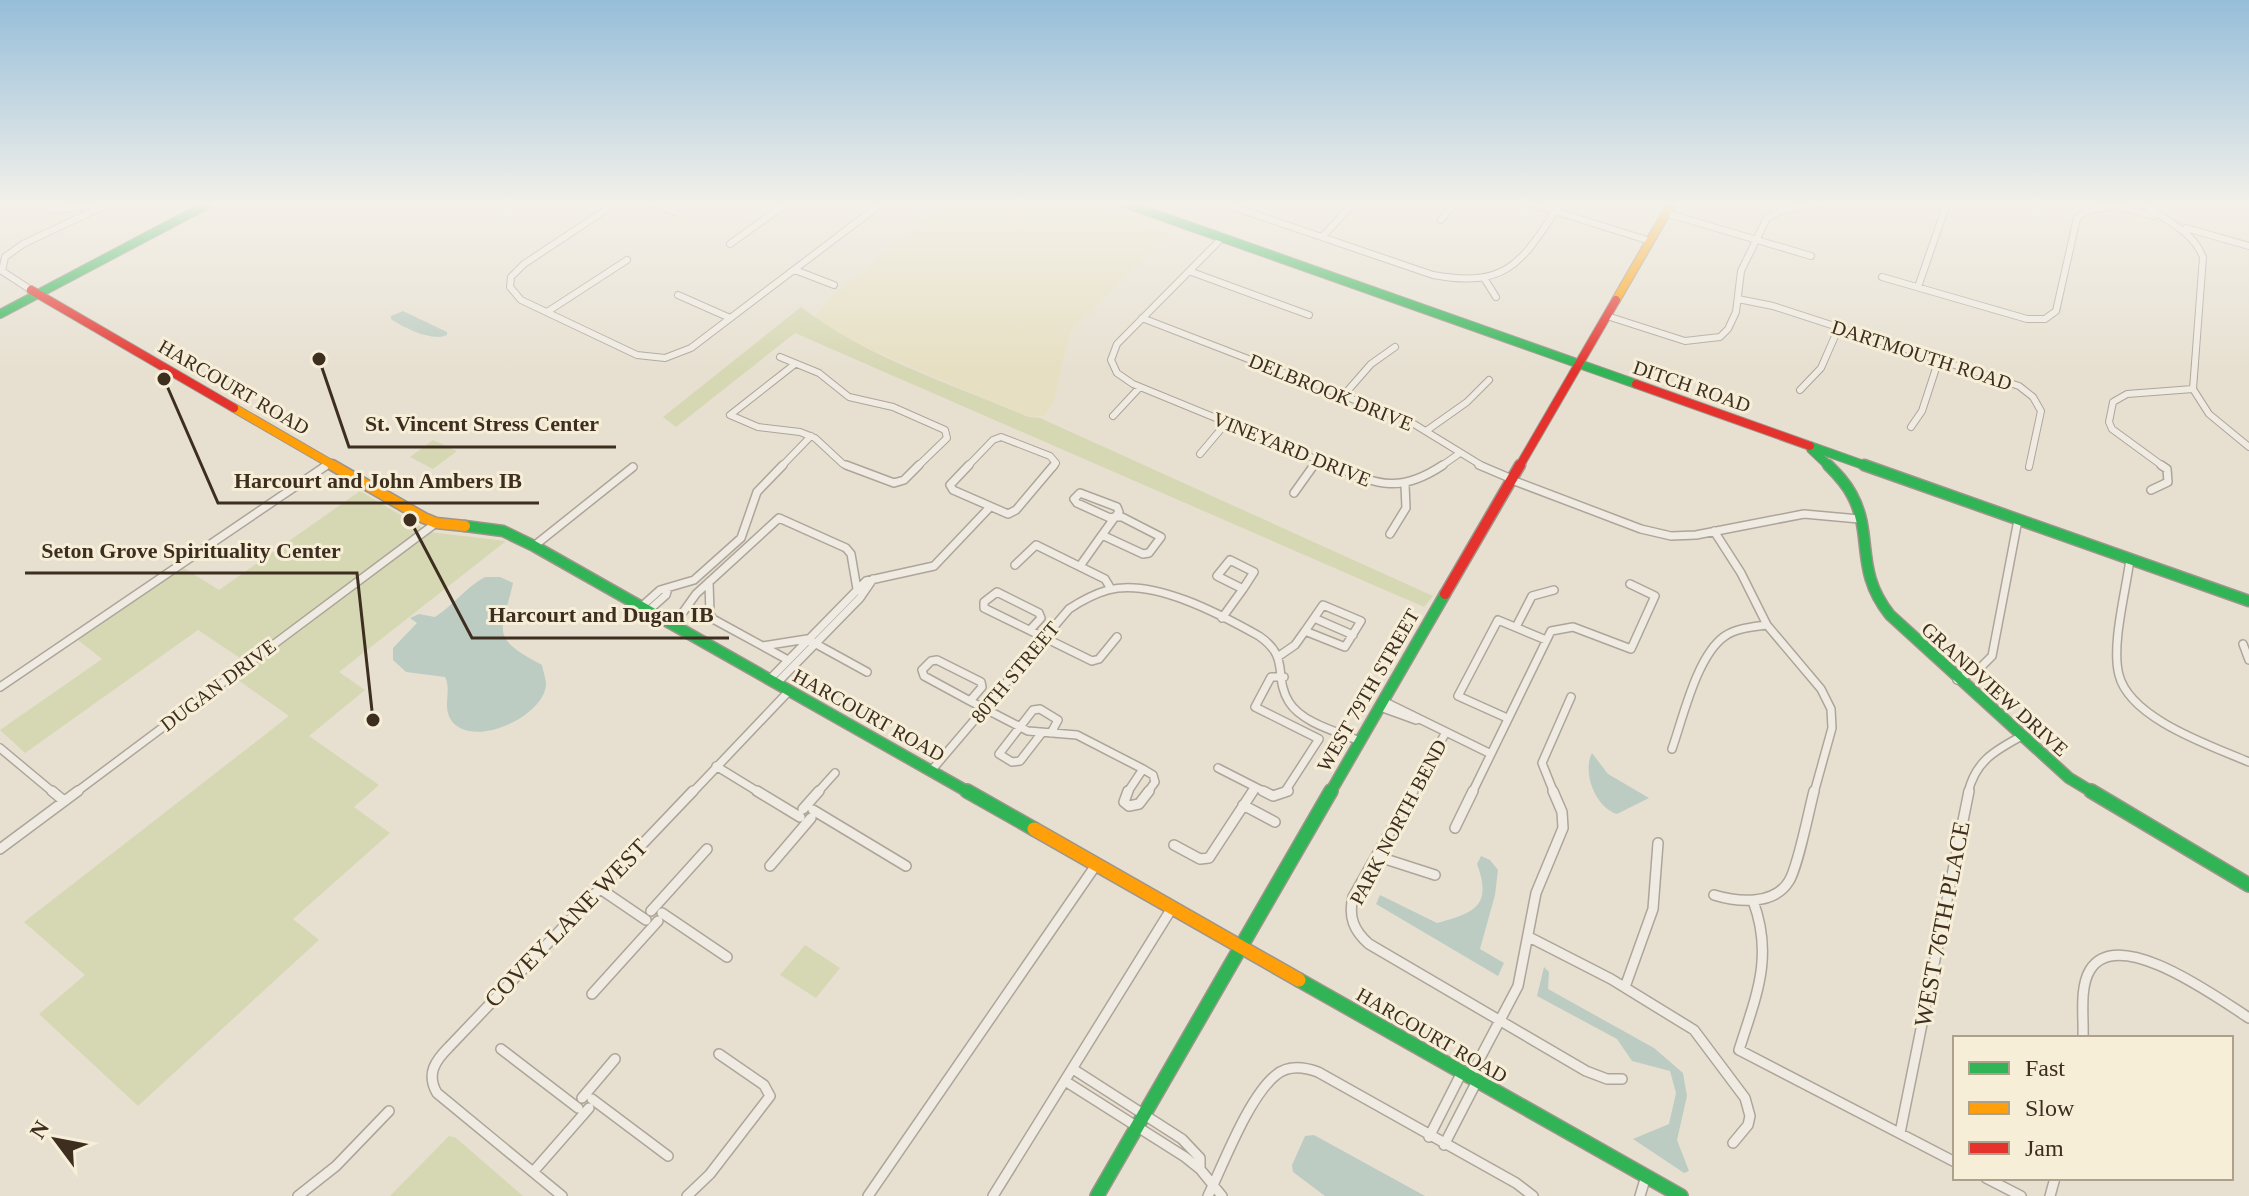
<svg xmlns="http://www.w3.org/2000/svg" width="2249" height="1196" viewBox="0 0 2249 1196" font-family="'Times New Roman',serif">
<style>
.farmland{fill:#e6dfc2}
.green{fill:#d6d7b3}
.water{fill:#bcccc2}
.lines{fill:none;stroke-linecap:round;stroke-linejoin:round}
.street-far2-casing{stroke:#ada599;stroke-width:8}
.street-far1-casing{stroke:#ada599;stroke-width:10}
.street-casing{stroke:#ada599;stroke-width:12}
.fast-far2-casing{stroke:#9c958a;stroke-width:10}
.fast-far1-casing{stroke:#9c958a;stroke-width:13}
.fast-casing{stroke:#9c958a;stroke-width:16}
.slow-far2-casing{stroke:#9c958a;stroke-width:10}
.slow-far1-casing{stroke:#9c958a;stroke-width:13}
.slow-casing{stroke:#9c958a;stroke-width:16}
.jam-far1-casing{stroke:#9c958a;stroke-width:10}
.jam-casing{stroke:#9c958a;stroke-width:13}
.street-far2{stroke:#efebe3;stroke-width:6}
.street-far1{stroke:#efebe3;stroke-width:7}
.street{stroke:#efebe3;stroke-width:9}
.fast-far2{stroke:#30b455;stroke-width:8}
.fast-far1{stroke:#30b455;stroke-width:10}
.fast{stroke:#30b455;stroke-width:13}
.slow-far2{stroke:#ff9f0a;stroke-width:8}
.slow-far1{stroke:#ff9f0a;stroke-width:10}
.slow{stroke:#ff9f0a;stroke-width:13}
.jam-far1{stroke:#e5322d;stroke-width:8}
.jam{stroke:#e5322d;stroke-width:10}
.labels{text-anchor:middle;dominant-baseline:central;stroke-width:6;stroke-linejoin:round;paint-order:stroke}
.street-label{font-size:20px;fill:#3d2e20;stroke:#f7eed8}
.near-street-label{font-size:24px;fill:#3d2e20;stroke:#f7eed8}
.leader{fill:none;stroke:#3d2e20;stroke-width:3}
.callout-dot{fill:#3d2e20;stroke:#f7eed8;stroke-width:3}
.callout-label{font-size:22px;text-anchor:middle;font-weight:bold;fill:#3d2e20;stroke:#f7eed8;stroke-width:6;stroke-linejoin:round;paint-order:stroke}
</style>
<rect width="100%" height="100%" fill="#e7e0d1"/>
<path class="farmland" d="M943,203H1083L1170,234L1074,327L1069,335L1054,400L1045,416L1028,417L863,346L823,325L814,317L833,295L902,240Z"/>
<path class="green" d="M801,307C867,358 952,384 1028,417L1040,418L1433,596L1424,607L795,333L676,427L663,417Z
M433,440L457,451L433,469L410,457Z
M360,491L429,532L506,541L339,672L365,690L309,736L379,785L354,807L390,833L293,919L319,940L138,1106L39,1014L85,975L24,922L289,716L224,670L240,658L198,630L25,753L0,730L102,659L78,640L184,568L219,590Z
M805,945L840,968L816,998L780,975Z
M449,1136L456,1138L523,1196H390Z"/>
<path class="water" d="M403,311L447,332V335C433,342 404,328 391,319V316Z
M485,577H500L513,583C502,633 488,636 542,665C543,671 546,679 546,684C545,717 471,750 451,720C442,707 452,690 445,677L406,672L393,660V648L417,623L410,618L419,614L435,617C455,604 465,588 485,577Z
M1592,753L1608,774L1649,798L1617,814C1595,807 1582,772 1592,753Z
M1481,856L1490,860L1498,870L1495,895L1480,949L1504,963L1498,976L1376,904L1380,895L1437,923C1473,913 1493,907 1477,864Z
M1544,967L1549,972L1548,989L1654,1048L1683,1073L1687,1096L1677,1140L1689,1171L1684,1173L1633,1139L1669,1124L1676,1093L1670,1071L1632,1061L1617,1039L1537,996Z
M1314,1135L1425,1196H1325L1293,1172L1292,1165L1305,1136Z"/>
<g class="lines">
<defs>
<path id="street-far2" d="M50,203L49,208L54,210L92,205
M616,203L524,264L511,277L510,287L521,300L637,355L665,358L691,348L882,203
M654,203L675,212
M863,203L876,208
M1222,203L1433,275C1509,289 1522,261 1561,203
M1529,203L1650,241
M2143,203C2164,221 2192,229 2203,257L2193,389L2209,414L2249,447
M2120,207L2154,216
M1666,213L1811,256
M1441,220L1454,203
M2186,228L2249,246
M1322,237L1352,205
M1222,238L1117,344L1111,360L1117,373L1133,384L1335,467
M730,244L787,203
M795,270L834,285
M1189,271L1309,315
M1882,277L2027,319H2045L2056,311L2077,218L2089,210L2128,203
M1484,278L1496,297
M1918,287L1947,203
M31,290L2,271L5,257L23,244L110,203
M678,295L730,318
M1738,299L1773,306L2019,386L2033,397L2041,411L2029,467
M547,312L627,260
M1607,316L1685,341L1720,337L1728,329L1736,312L1741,271L1767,218L1782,210L1823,203
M1142,318L1409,421L1484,467
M780,357L819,373L849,397L893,407L945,430L947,438L917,467
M1800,390L1821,368L1839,327
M1343,396L1371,364L1395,347
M730,415L758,427L800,432L815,438L843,464L851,467
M730,415L795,364
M1113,416L1140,387
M1911,427L1922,411L1939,359
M1426,431L1467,402L1489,380
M1200,454L1227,422
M324,467L330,463
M781,467L811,436
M967,467L993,440L1001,437L1050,456L1056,463L1053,467
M1313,467L1318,460
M1440,467L1460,453
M2164,467L2112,429L2109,422L2113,402L2127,394L2193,389"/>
<path id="street-far1" d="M846,465L894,483L904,480L919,465
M969,465L950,485L953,490L1008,514L1016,510L1054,465
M1331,465C1377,484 1398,495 1443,465
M1479,465L1512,479
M1512,480L1641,529L1671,536L1696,535L1804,514L1859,519
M2151,490L2168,482L2167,469L2161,465
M1080,493L1117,507L1119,512L1115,517L1110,518L1077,503L1074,499Z
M1294,493L1314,465
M1714,531L1741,573L1767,625L1821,689L1831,709L1832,728L1814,793
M1390,534L1406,508L1405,485
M1102,535L1143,554L1149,553L1161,537L1122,517H1115
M1102,535L1115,517
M534,546L633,467
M2130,559C2126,591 2111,645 2119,675C2130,719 2212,746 2249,762
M1230,560L1254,572L1243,589L1217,576Z
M1015,565L1036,545L1105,579L1111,589
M1080,566L1102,535
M709,582L710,614L713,619L788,660
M1323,605L1361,621L1345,647L1305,631Z
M641,607L660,590L694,580L741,538L757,492L783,465
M648,611L666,595L668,588
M1222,618L1243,589
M1314,618L1353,635
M674,625L696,594L779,518L846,548L851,554L857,589
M1516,627L1532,596L1554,590
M1030,630L1041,618L1039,613L997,592L984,602V608L1092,661L1099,659L1117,637
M2243,644L2249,660
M763,646L807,639L867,672
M1279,656L1295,645L1305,631
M937,660L981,682L982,687L970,701L924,676L922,670L931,661Z
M1284,677H1271L1255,707L1319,739L1284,793
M769,680L866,581L934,566L990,507
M1957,680L1980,668L1992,656L2018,520
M776,684L860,598L873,579
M0,687L327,465
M970,701L1028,731L1077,735L1143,769
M1383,701L1491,754
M1380,707L1416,720
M1507,718L1458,696L1498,620L1546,640
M1041,734L1020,761L1012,762L999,754L1033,710L1040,709L1058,720L1051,733
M0,748L54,793
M1672,749C1683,718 1697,655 1725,636C1737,628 1753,627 1767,625
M716,766L760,793
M1218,768L1267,793
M931,771L1069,609C1081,601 1094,594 1108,590C1153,578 1220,614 1259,636C1291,658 1273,676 1289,702C1302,723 1338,732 1360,741
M75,793L436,523
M692,793L789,691
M817,793L835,773
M1127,793L1143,769L1153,775L1155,782L1147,793
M1251,793L1255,787
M1412,793L1446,732
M1472,793L1551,631L1573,627L1631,649L1655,596L1630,584
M1554,793L1542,763L1571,697
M1968,793C1975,762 1994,751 2020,737"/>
<path id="street" d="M52,791L64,801
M757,791L800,817
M1128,791L1124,802L1129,806L1139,804L1149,791
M1263,791L1273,796L1288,791
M1413,791L1353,897C1348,917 1354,931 1369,944L1586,1071L1607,1079H1622
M1243,805L1275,822
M803,809L819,791
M813,810L906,866
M1455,828L1473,791
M1174,845L1200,859L1209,858L1253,791
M0,849L78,791
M1376,856L1435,875
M770,866L811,818
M599,888L646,920
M1714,895C1737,902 1774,906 1789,881C1798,867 1809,810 1814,791
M1753,901C1774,957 1756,996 1739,1050L1955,1162
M651,911L707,849
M662,913L727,957
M1529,937L1611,979L1694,1030L1745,1098L1750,1116L1748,1125L1733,1143
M1625,987L1653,909L1658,843
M592,994L658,921
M2083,1038C2084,1018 2079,988 2090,970C2118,924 2219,999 2249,1018
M501,1049L578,1108
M1073,1069L1182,1139L1200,1158V1169
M1470,1077L1518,986L1536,893L1563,828L1562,812L1553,791
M1065,1081L1185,1157L1200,1169L1222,1196
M582,1098L615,1059
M592,1099L668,1156
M1900,1133L1969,791
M1429,1137L1462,1072
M1444,1145L1477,1081
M533,1172L589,1108
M1986,1178L2021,1196
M298,1196L336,1166L389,1111
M562,1196L437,1093C426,1074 435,1061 449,1047L693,791
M687,1196L710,1174L770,1096L764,1085L719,1054
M868,1196L1096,865
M993,1196L1172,908
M1208,1196C1223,1165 1249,1096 1276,1075C1288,1065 1304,1067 1318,1072L1516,1183L1533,1196
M1640,1196L1646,1176
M2050,1196L2055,1178"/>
<path id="fast-far2" d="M1124,203L1636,384
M0,314L210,203
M1810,446L1869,467
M1811,449L1830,467"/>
<path id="fast-far1" d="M1828,465C1837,474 1846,483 1852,495C1874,536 1854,570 1890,615L2069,778L2094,793
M1864,465L2249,601
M465,526L503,531L534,546L970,793
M1330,793L1445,594"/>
<path id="fast" d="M967,791L1034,829
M2091,791L2249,885
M1299,980L1681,1196
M1097,1196L1331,791"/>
<path id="slow-far2" d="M1616,300L1672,203
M234,408L336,467"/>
<path id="slow-far1" d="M332,465L424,518L436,523L465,526"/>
<path id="slow" d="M1034,829L1299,980"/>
<path id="jam-far1" d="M31,290L234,408
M1636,384L1810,446
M1519,467L1616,300"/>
<path id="jam" d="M1445,594L1520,465"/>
</defs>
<use href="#street-far2" class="street-far2-casing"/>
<use href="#street-far1" class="street-far1-casing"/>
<use href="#street" class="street-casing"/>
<use href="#fast-far2" class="fast-far2-casing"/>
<use href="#fast-far1" class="fast-far1-casing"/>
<use href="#fast" class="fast-casing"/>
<use href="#slow-far2" class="slow-far2-casing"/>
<use href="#slow-far1" class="slow-far1-casing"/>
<use href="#slow" class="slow-casing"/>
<use href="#jam-far1" class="jam-far1-casing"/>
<use href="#jam" class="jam-casing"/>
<use href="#street-far2" class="street-far2"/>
<use href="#street-far1" class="street-far1"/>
<use href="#street" class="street"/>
<use href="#fast-far2" class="fast-far2"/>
<use href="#fast-far1" class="fast-far1"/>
<use href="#fast" class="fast"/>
<use href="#slow-far2" class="slow-far2"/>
<use href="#slow-far1" class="slow-far1"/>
<use href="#slow" class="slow"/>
<use href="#jam-far1" class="jam-far1"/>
<use href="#jam" class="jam"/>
</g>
<linearGradient id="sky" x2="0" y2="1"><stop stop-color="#96bed9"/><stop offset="0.55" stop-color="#f4f1ea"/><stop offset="1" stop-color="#f4f1ea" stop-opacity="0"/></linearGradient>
<rect width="2249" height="371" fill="url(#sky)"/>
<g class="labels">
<g class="street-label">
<text transform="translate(1922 355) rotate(18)">DARTMOUTH ROAD</text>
<text transform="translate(1692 386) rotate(19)">DITCH ROAD</text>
<text transform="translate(234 387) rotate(30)">HARCOURT ROAD</text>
<text transform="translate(1331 392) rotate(22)">DELBROOK DRIVE</text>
<text transform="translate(1292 449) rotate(22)">VINEYARD DRIVE</text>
<text transform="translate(1015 672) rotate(-50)">80TH STREET</text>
<text transform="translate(218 685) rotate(-37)">DUGAN DRIVE</text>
<text transform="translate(1995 689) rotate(42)">GRANDVIEW DRIVE</text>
<text transform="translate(1368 690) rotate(-60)">WEST 79TH STREET</text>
<text transform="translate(869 715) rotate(29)">HARCOURT ROAD</text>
<text transform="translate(1398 822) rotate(-62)">PARK NORTH BEND</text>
<text transform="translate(1432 1035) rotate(30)">HARCOURT ROAD</text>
</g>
<g class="near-street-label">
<text transform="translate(566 923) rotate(-46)">COVEY LANE WEST</text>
<text transform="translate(1942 924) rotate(-79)">WEST 76TH PLACE</text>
</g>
</g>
<path class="leader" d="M319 359L349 447H616M164 379L218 503H539M373 720L357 573H25M410 520L472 638H729"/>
<g class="callout-dot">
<circle cx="319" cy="359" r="8"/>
<circle cx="164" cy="379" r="8"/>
<circle cx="373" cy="720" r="8"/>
<circle cx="410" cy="520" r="8"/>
</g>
<g class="callout-label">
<text x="482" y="431">St. Vincent Stress Center</text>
<text x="378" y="488">Harcourt and John Ambers IB</text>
<text x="191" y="558">Seton Grove Spirituality Center</text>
<text x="601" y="622">Harcourt and Dugan IB</text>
</g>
<rect x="1953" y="1036" width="280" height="144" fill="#f7eed8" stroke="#ada18e" stroke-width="2"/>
<rect x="1969" y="1062" width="40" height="12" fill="#30b455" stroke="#ada18e" stroke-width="2"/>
<text x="2025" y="1076" font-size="24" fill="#3d2e20">Fast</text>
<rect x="1969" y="1102" width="40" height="12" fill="#ff9f0a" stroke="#ada18e" stroke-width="2"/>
<text x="2025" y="1116" font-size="24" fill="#3d2e20">Slow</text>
<rect x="1969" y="1142" width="40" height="12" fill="#e5322d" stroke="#ada18e" stroke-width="2"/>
<text x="2025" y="1156" font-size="24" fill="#3d2e20">Jam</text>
<g transform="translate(56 1140) rotate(302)" stroke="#f7eed8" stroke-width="6" paint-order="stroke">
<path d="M0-6L14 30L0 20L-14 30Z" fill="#3d2e20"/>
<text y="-12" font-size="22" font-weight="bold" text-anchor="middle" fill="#3d2e20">N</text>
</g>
</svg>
